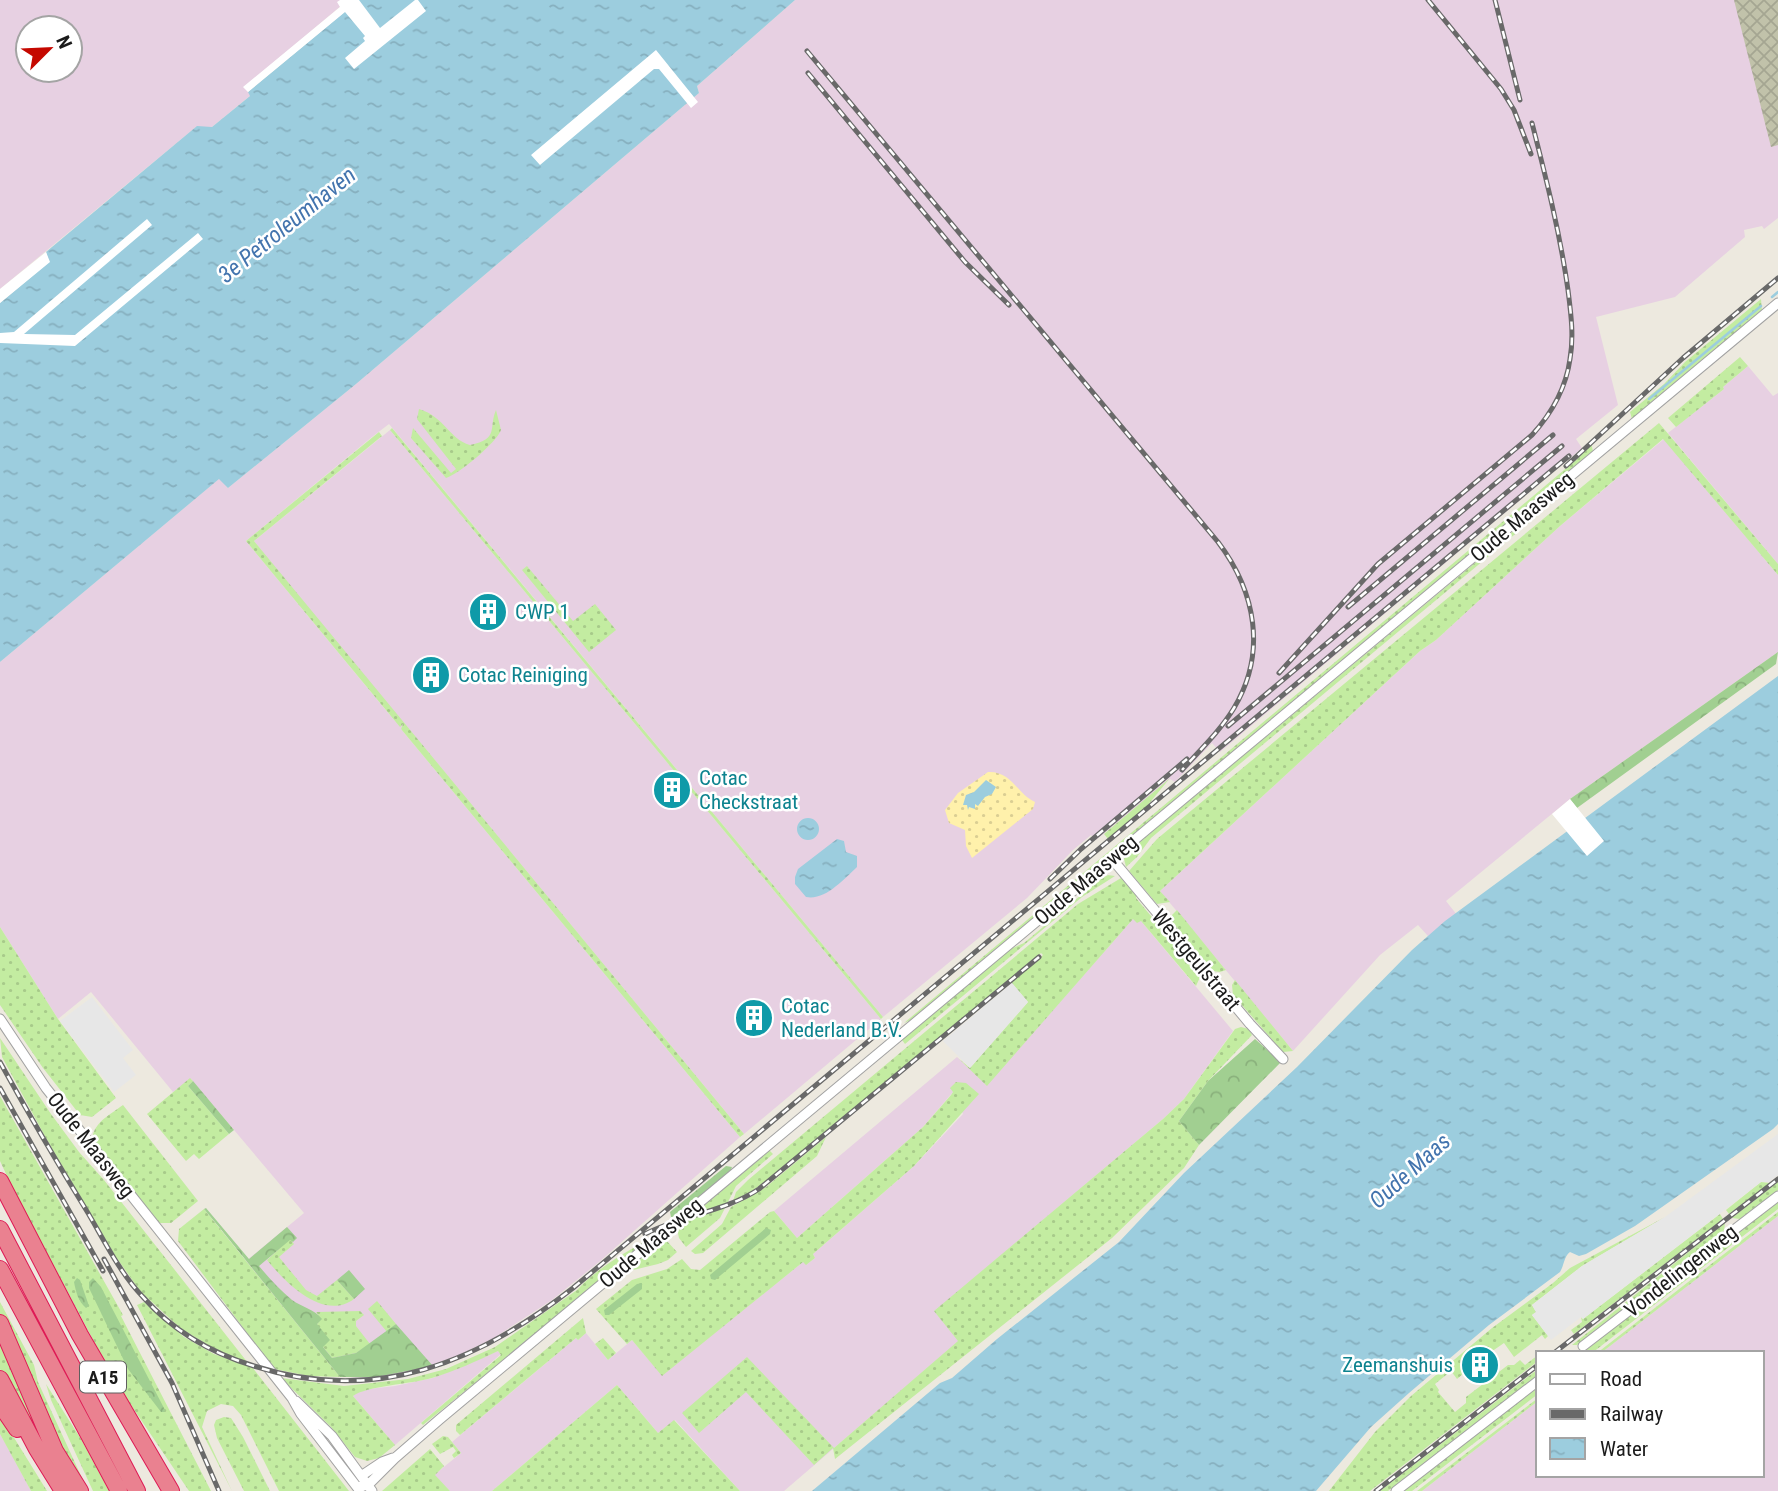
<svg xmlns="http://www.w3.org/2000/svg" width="1778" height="1491" viewBox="0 0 1778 1491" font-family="'Roboto Condensed',sans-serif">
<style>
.industrial{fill:#e7d0e2;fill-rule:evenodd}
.construction{fill:url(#construction-cross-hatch)}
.grass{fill:url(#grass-dots)}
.forest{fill:url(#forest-crowns)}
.sand{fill:url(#sand-dots)}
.parking{fill:#e7e7e7}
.water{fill:url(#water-ripples)}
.pier{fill:#fff}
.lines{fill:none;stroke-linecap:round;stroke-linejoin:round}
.stream{stroke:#9ccdde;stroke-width:2.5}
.minor-casing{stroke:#a2a2a2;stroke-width:11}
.motorway-casing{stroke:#de1a55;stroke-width:18}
.minor{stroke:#fff;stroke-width:9}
.motorway{stroke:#ea8190;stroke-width:16}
.rail-casing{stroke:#696969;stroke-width:5}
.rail{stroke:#fff;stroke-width:2.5;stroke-dasharray:8;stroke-linecap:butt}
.labels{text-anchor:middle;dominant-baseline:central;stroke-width:5;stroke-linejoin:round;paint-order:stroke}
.shield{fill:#fff;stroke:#5f5f5f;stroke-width:2}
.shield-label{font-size:19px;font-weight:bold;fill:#1b1b1b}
.street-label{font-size:21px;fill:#1b1b1b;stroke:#fff}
.culture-label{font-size:21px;fill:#0d838f;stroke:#fff;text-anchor:start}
.water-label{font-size:23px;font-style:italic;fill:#4374ae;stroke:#fff}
</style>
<defs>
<pattern id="construction-cross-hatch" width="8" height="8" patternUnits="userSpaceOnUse" patternTransform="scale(1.75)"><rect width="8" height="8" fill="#c1c2aa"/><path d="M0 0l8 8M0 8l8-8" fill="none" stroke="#a5a692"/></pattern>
<pattern id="grass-dots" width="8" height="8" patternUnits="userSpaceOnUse" patternTransform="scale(1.75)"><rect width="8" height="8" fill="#c3eca1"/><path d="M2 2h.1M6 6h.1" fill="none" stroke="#a7ca8a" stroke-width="1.8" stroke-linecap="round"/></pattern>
<pattern id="forest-crowns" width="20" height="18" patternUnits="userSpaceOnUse" patternTransform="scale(1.75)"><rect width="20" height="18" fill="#a1cf91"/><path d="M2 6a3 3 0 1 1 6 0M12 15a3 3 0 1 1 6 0" fill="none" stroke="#8ab17c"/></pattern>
<pattern id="sand-dots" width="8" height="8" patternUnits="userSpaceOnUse" patternTransform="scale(1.75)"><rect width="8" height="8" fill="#fff1ab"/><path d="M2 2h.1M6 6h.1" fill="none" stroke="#dace93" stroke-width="1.8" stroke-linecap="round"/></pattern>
<pattern id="water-ripples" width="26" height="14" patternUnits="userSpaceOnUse" patternTransform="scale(1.75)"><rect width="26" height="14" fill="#9ccdde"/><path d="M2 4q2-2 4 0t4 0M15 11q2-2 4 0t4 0" fill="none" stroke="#86afbe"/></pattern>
</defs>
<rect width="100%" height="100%" fill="#ede9df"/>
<path class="industrial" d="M0,0H348L244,87L251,95L212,127H196L0,289ZM28,28H70V70H28Z
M795,0H1778V218L1764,229L1762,226L1744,230L1745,237L1675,297L1596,317L1618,405L1576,439L1582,448L1220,752L1212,743L1175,782L1170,779L1096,840L1091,835L1073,850L1027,898L883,1017L389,424L372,437L246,541L399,726L254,541L390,430L881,1019L744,1134L404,723L401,729L740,1137L599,1262L552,1300L494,1338L459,1355L415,1371L376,1377H340L246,1261L304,1213L191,1079L173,1092L91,992L58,1019L0,927V662L220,478L228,488L356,384L699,93L697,86Z
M1748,366L1773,396L1778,393V564L1668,433L1724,389L1723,387Z
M1664,439L1778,575V652L1570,799L1446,901L1480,944L1455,966L1418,925L1380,955L1293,1051L1160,891L1420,651L1436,640L1560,526Z
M1133,919L1141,921L1233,1031L1184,1099L1163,1119L935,1311L959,1341L784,1491H740L675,1420L658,1433L617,1385L492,1491H450L434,1475L461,1453L452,1442L576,1338L578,1340L586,1333L608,1360L632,1340L662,1375L803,1262L807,1264L815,1258L813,1254L914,1166L963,1114L953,1092L923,1127L797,1238L774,1211L957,1057L987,1085Z
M1778,1216V1491H1422L1538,1401V1475H1762V1353H1601Z
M498,1351L501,1354L395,1445L353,1396L360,1390L395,1386L433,1378Z
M0,1434L6,1444L31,1491H0Z"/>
<path class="construction" d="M1734,0H1778V145L1771,147Z"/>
<path class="grass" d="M1761,299L1762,311L1632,419L1630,412L1664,384L1685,362Z
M1740,357L1748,366L1723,387L1724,389L1676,427L1668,418Z
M419,409C445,417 449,439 470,445C500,439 488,428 496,410L501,430C496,443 459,474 446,478L411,438L413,428L451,473L456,469L417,419Z
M1659,423L1778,564V575L1663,439L1560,526L1436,640L1420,651L1160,891L1170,902L1157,904L1129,871L1157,839Z
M392,428L883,1017L881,1019L390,430Z
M379,432L382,436L254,541L744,1134L740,1137L401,729L403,724L400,727L246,541Z
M1591,443L1593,451L1297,703L1094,867L913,1019L904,1023L1488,534L1577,459Z
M1538,515L1151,838L1137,857L1126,867L1124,859L1130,850L1529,518Z
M527,566L573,621L595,604L616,630L589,652L522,570Z
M1170,778L1147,806L1108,839L1104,834Z
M1108,875L1115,876L1082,897L905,1044L902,1040L1008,950L1024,943L1099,880Z
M1121,878L1137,894L1136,898L1190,963L1193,962L1201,975L1196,986L1141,921L1137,923L1133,919L987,1086L958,1058L970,1068L1028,1002L1011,982L1043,955L1041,953L774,1175L751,1192L733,1201L736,1192L748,1180L1078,904Z
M1177,910L1224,968L1226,970L1220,972L1212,971L1169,918Z
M0,927L58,1019L116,1098L92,1117L80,1115L43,1068L0,1005Z
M1235,980L1293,1051L1283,1052L1233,995L1232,985Z
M1241,1027L1249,1029L1252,1035L1208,1081L1179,1121L1199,1145L1184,1168L1112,1238L835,1459L833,1448L814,1465L746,1392L699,1433L682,1413L747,1357L834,1448L958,1341L934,1311L1163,1119L1184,1099L1235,1029Z
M0,1038L51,1114L79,1152L104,1180L248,1363L215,1349L180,1328L140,1291L116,1257L47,1140L2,1057Z
M190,1078L193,1081L188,1086L229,1134L199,1159L194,1154L186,1161L147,1114Z
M956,1082L966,1083L979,1094L914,1166L813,1254L815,1258L806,1265L803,1262L662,1376L632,1340L627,1344L596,1309L632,1280L667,1269L682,1259L691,1269L700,1270L770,1212L774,1211L797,1238L923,1127L951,1095L953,1092L950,1088Z
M0,1096L123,1315L121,1316L211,1491H189L116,1383L13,1189L0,1161Z
M123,1105L198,1201L171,1223H160L156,1220L93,1140C91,1124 111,1114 123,1105Z
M826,1137L817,1156L703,1253L695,1254L691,1251L722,1224L731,1207L766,1187Z
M769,1150L773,1154L736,1186L720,1218L686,1247L679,1238L677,1229Z
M1761,1182L1770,1183L1729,1214L1726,1210Z
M1778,1182V1190L1740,1219L1732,1218Z
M1778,1201V1209L1592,1353H1582Z
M204,1209L340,1377L309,1376L274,1369L178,1241L179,1229Z
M1778,1212V1216L1601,1353H1597Z
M1720,1214L1723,1219L1574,1334L1571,1330L1582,1322L1581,1317L1583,1319Z
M1665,1217L1582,1266L1532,1305L1536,1312L1532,1315L1548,1336L1545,1339L1542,1335L1514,1357L1504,1343L1491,1352L1488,1348L1472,1363L1471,1362L1466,1365L1469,1369L1457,1379L1451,1371L1435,1384L1439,1390L1438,1392L1455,1412L1466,1403V1397L1508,1365H1514L1520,1360L1525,1365L1538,1355V1361L1370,1491H1329L1375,1432L1411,1396L1492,1328L1553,1283L1570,1268Z
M1725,1223L1724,1231L1577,1345H1572Z
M660,1233L423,1425L421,1423L501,1355L498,1351C477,1361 455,1371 432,1378C412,1384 366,1386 353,1396L395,1445L379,1458L367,1461L355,1457L331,1427L281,1378L344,1386L408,1379L446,1369L495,1347L577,1290C599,1266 631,1249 660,1233Z
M290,1239L294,1244L279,1257L306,1290L317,1296L337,1280L354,1299C323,1322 284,1281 267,1260Z
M665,1239L677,1252L668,1260L658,1264L625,1272Z
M377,1301L396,1324L387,1332L368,1309Z
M0,1302L34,1365L38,1382L88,1491H84L60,1453L0,1315Z
M144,1302L184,1337L214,1354L252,1367L349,1491H279L241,1415L233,1406L221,1404L207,1411L202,1427L232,1491L137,1305Z
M360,1311L364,1315L356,1321V1326L370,1344L356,1353L332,1358L323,1347L317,1324L321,1319L316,1312Z
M583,1318L586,1333L578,1340L576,1338L460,1435L456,1431V1425Z
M0,1331L65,1474L35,1436L0,1369Z
M603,1338L616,1353L608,1360L595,1344Z
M1538,1369V1375L1388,1491H1380Z
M46,1384L81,1439L109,1491H93L51,1400Z
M617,1385L658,1433L674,1420L740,1491H492Z
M1538,1387V1394L1412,1491H1403Z
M1538,1398V1401L1422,1491H1417Z
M0,1415L47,1491H31L0,1434Z
M224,1417L231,1418L243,1437L270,1491H244L217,1438L214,1425L216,1420Z
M443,1436L448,1437L461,1453L454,1458L452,1455L456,1451L453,1447L440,1454L432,1444Z
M430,1449L444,1466L435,1475L450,1491H382Z"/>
<path class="forest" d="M1778,652L1776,664L1577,808L1570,799Z
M1255,1039L1281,1062L1199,1145L1179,1121L1208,1081Z
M193,1081L234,1130L229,1134L188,1086Z
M726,1166L732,1167L730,1172L675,1217H671L670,1212Z
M206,1208L249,1259L287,1227L297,1238L293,1242L290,1240L259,1266C269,1278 280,1290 292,1300C302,1307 314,1309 322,1319L317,1324L330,1340L323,1347L332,1358L356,1353L396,1324L433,1366L376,1377H340L219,1227L204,1209Z
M766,1228L771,1230L770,1234L715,1280L711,1279L710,1275Z
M349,1270L365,1289L354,1299L337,1280Z
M77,1278L80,1280L89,1306L86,1308C78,1301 76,1292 74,1282Z
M93,1278L101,1287L165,1410L164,1412H161L128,1369L89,1288V1282Z
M642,1283V1289L609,1315H605L604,1310L637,1284Z"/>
<path class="sand" d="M988,772C1012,771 1017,794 1035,802L1033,809L972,858L966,846L965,830L949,823L945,810L958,793Z"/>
<path class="parking" d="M1012,983L1028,1002L970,1068L943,1041Z
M92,997L133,1050L123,1058L136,1075L114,1092L60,1021Z
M1778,1134V1175L1769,1182H1761L1583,1319L1581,1317L1551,1340L1532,1315L1536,1312L1532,1305L1582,1266L1665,1217Z"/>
<path class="water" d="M359,0H795L697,86L699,93L356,384L228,488L219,479L0,662V303L49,262L46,252L197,126L212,127L250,96L248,92Z
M1778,676V1124L1773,1129L1635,1226L1586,1254L1579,1256L1570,1252C1564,1256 1564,1266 1560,1272L1489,1325L1409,1393L1371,1427L1316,1491H812L940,1383L952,1378L997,1339L1119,1242L1184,1173L1297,1067L1412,950L1445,921Z
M986,780L996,787L992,794L985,797L978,806L975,804V809L969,807L968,810L967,805H963L966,795L974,792Z
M797 829a11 11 0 1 1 22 0a11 11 0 1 1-22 0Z
M837,839L844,841L846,852L857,856V867C844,879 825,901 806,897L795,884V877L798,869Z"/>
<path class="pier" d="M340,0H359L380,28L415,0H418L426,11L354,69L345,58L365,41L363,38L365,36L345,12L248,92L243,87L340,7L337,2Z
M656,50L698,102L691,108L659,69H654L540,165L531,155Z
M147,219L152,225L24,334L75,335L198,233L203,239L75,346L0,343V333L14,332Z
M46,252L50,262L0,303V289Z
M1570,799L1604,841L1587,856L1552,814Z"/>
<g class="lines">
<path class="stream" d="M1772,297L1778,292
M1649,399L1761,306"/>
<defs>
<path id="minor" d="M1112,859L1250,1024L1283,1059
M0,1019L46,1088L292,1398L301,1414L360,1491
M1583,1346L1778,1196
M296,1401L332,1436L372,1491
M361,1476L382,1462L393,1458
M357,1487L368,1485L395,1458L440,1419L1778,303
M1396,1491L1538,1381"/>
<path id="motorway" d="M0,1181L80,1335L171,1491
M0,1229L137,1491
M0,1269L119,1491
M0,1323L55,1451L80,1491
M0,1379L37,1449L63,1491
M0,1404L17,1429"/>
</defs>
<use href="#minor" class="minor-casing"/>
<use href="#motorway" class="motorway-casing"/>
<use href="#minor" class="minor"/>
<use href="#motorway" class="motorway"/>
<defs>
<path id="rail" d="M1428,0L1501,89L1514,110L1531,154
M1495,0L1520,100
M807,51L1218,542C1256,592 1267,653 1234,708C1220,731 1200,750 1182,770
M808,73L965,262L1009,305
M1566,466L1683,358L1778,278
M1348,607L1553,435
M1279,673L1378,564L1532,435C1552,413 1566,388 1570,359C1574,336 1571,314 1568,290C1560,233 1546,178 1532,123
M1228,726L1562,446
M1050,879L1081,849L1187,759
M0,1062C28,1113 58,1164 88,1213C105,1242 120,1273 143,1297C173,1331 211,1353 254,1366C375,1405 477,1363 573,1288L1569,456
M0,1088L103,1271
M645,1234C682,1215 724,1212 759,1189L1039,957
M104,1259L172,1383L219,1491
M1554,1353L1778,1179
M1376,1491L1538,1365"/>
</defs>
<use href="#rail" class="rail-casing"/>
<use href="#rail" class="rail"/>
</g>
<defs>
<symbol id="building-disc" viewBox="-11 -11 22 22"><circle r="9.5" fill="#0f9aa8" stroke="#fff"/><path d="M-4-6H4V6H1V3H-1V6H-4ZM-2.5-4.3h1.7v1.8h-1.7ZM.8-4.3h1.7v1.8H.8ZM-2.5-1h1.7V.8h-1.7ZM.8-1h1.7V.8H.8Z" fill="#fff"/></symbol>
</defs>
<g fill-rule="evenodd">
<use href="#building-disc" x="466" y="590" width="44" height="44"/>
<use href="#building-disc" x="409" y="653" width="44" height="44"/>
<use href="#building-disc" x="650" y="768" width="44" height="44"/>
<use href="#building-disc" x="732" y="996" width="44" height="44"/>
<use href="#building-disc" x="1458" y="1343" width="44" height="44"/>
</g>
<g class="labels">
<rect class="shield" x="80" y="1361.5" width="46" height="31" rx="5"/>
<g class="shield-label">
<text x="103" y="1377">A15</text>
</g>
<g class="street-label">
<text transform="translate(1522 517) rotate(-40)">Oude Maasweg</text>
<text transform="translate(1086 880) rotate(-40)">Oude Maasweg</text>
<text transform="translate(1196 960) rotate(50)">Westgeulstraat</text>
<text transform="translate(91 1145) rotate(52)">Oude Maasweg</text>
<text transform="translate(651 1243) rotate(-40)">Oude Maasweg</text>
<text transform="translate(1681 1271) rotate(-38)">Vondelingenweg</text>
</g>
<g class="culture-label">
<text x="515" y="612">CWP 1</text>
<text x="458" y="675">Cotac Reiniging</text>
<text x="699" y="778">Cotac<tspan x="699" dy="24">Checkstraat</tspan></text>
<text x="781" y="1006">Cotac<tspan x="781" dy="24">Nederland B.V.</tspan></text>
<text x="1453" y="1365" text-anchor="end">Zeemanshuis</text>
</g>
<g class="water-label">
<text transform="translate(287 225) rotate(-39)">3e Petroleumhaven</text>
<text transform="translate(1410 1171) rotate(-42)">Oude Maas</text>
</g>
</g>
<rect x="1536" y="1351" width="228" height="126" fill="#ffffff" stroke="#a4a4a4" stroke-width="2"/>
<rect x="1550" y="1374" width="35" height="10" fill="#ffffff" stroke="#a4a4a4" stroke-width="2"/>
<text x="1600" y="1386" font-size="21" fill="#1b1b1b">Road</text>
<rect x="1550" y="1409" width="35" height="10" fill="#696969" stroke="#a4a4a4" stroke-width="2"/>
<text x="1600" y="1421" font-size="21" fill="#1b1b1b">Railway</text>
<rect x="1550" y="1438" width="35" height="21" fill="url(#water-ripples)" stroke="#a4a4a4" stroke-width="2"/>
<text x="1600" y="1456" font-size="21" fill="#1b1b1b">Water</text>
<g transform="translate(49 49) rotate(66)"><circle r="33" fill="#ffffff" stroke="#a4a4a4" stroke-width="2"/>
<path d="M0-5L12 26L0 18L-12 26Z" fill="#c50800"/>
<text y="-10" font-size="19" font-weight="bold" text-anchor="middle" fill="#1b1b1b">N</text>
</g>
</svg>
